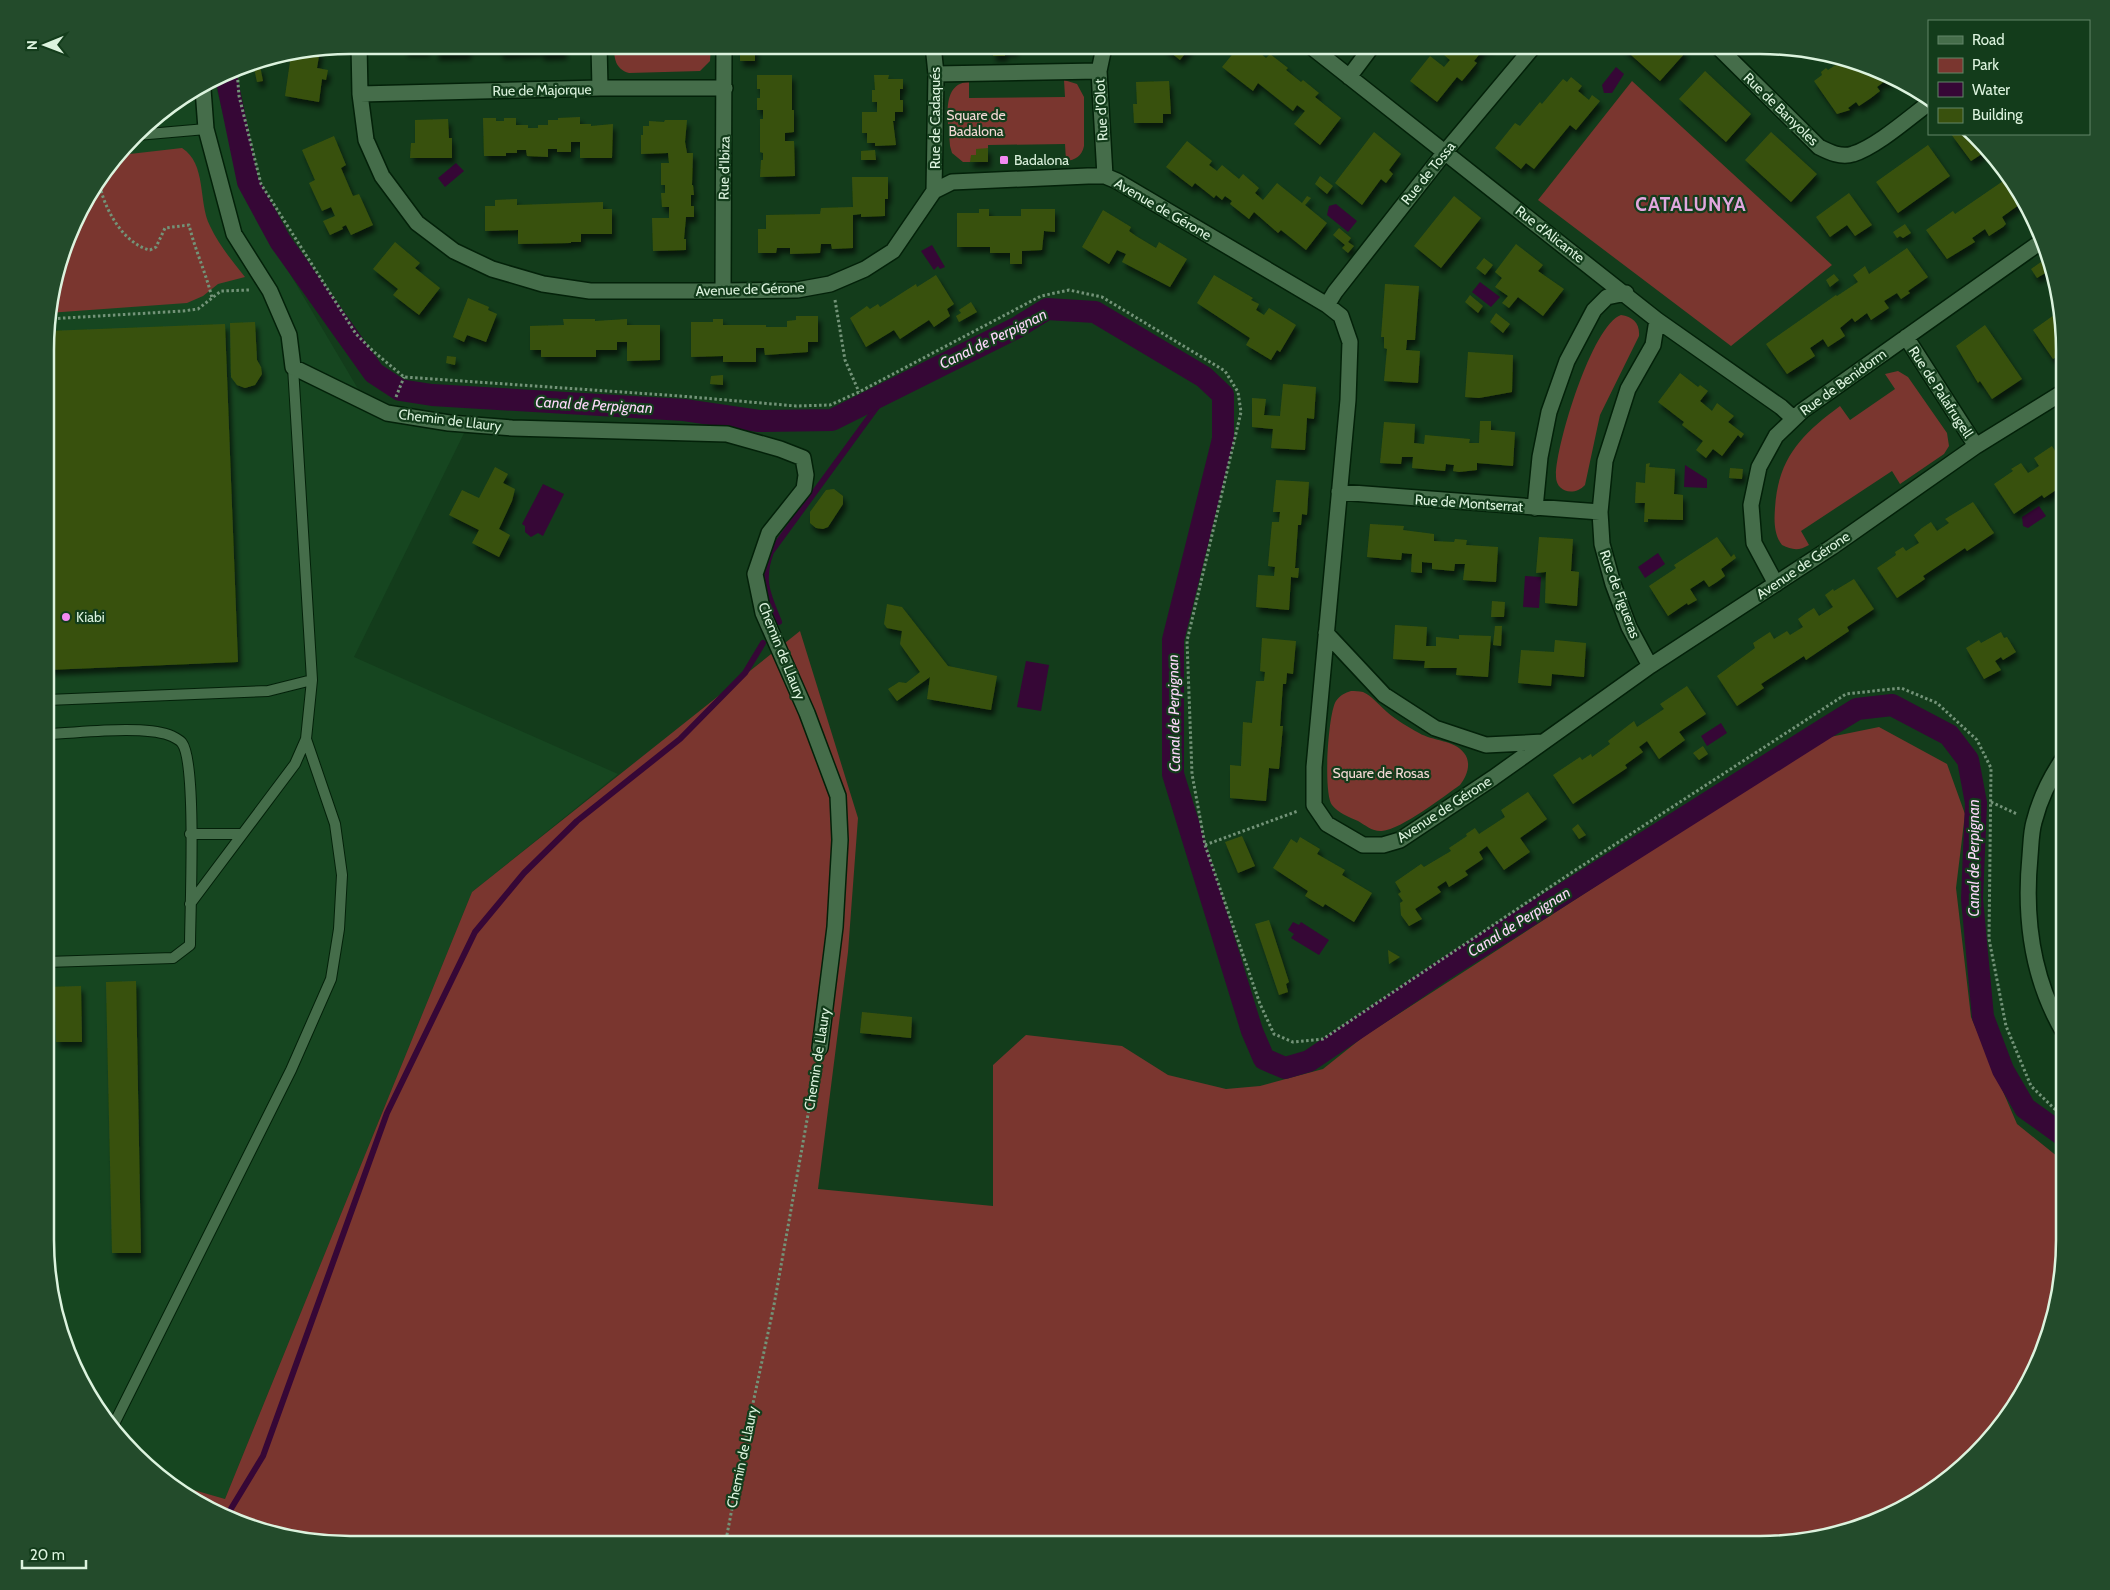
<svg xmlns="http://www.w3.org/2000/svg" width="2110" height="1590" viewBox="0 0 2110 1590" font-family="Cabin,sans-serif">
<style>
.built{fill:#164620}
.green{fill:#7a362f}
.water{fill:#360736}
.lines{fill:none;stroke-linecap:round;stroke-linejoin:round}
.stream{stroke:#360736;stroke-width:6}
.canal{stroke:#360736;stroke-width:22}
.building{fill:#39510d;filter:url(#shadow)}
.lane-casing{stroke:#032109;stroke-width:12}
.street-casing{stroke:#032109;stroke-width:18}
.path{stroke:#739378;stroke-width:3;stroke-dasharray:2.5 2.5;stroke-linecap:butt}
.lane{stroke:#456d4a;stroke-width:10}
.street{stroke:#456d4a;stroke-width:15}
.poi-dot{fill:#f38af1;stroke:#133c1b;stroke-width:2}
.labels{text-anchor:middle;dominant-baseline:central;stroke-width:4.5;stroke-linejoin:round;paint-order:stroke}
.street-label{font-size:14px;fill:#dcf3de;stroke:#133c1b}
.park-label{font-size:14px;fill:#f3d9d5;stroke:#133c1b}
.poi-label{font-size:14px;fill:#dcf3de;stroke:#133c1b;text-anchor:start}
.water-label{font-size:15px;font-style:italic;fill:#fbd6f9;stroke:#133c1b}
.district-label{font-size:19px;font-weight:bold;letter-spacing:1px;fill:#e1a7df;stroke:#133c1b}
.rim{fill:none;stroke:#dcf3de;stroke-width:2.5}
</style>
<defs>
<filter id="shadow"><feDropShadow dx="3" dy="5.5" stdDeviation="2.5" flood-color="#0009"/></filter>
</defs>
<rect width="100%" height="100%" fill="#133c1b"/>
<path class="built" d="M215,83L245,198L364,399L469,423L354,657L618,774L472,892L225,1499L173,1484L149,1469L77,1375L46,1260L48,310L86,198L149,121Z"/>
<path class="green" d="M614,45H711L710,61L700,71L629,73C615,69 614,58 614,45Z
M1064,80L1077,84L1084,97V146C1082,156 1075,160 1066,161L1065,144L988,145V162H963L952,153L950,146C949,125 939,83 969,82V98L1065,97Z
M1632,81L1832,265L1731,346L1538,200Z
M182,148C207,164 198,202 210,226C219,245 232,261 245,277L218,284L203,296L187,303L48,313L86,198L121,155Z
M1621,315C1633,317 1640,323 1639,336L1600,415L1585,485C1574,497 1555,492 1556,475C1556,445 1592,325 1621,315Z
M1898,371L1908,377L1947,433L1949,446L1944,454L1900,484L1892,471L1801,531L1809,545C1799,551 1792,550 1782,545C1774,535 1774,521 1775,508C1778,458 1802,434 1840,406L1850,420L1895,389L1885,374Z
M800,631L858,818L848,952L818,1189L993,1206V1065L1026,1035L1122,1046L1168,1075L1226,1089L1260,1086L1323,1069L1363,1037L1825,738L1879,727L1947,764L1965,814L1956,888L1971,1017L2017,1124L2058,1157L2064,1159V1260L2042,1357L1989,1441L1894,1514L1820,1539L1760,1545L331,1544L234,1522L173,1484L225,1499L472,892Z
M1351,691C1355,691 1359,691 1363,692C1372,696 1379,705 1387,712C1396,720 1408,727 1419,733C1432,741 1455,740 1464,753C1472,763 1467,776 1460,785C1443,797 1402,829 1382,831C1373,832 1365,825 1358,821C1349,817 1338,813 1332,805C1323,794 1328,713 1336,701C1340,695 1345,693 1351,691Z"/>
<path class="water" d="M1616,67L1624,74L1612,93H1604L1602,85Z
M456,163L464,171L445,187L438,178Z
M1336,204L1357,221L1348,232L1327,215L1329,206Z
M932,245L945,267L940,269L938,266L934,270L921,251Z
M1480,282L1500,297L1491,307L1472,292Z
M1685,465L1707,479V488L1684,487Z
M543,484L564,494L543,536L538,533L531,537L525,532V526L522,524Z
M2039,506L2046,516L2028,528L2023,526L2022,517Z
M1658,553L1665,564L1645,578L1638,567Z
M1525,576L1541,577L1539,608L1523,607Z
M1026,661L1049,665L1041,711L1017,707Z
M1721,723L1727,733L1707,746L1701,736Z
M1293,922L1299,925L1301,922L1329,940L1319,955L1291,938L1294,934L1288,930Z"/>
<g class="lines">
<path class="stream" d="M779,622C768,595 760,581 771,552L887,393
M226,1517L263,1456L387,1113L475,932L524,873L577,821L680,739L745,673L763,643"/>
<path class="canal" d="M226,76L248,182L280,241L374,373L400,390L432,395L684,410L759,421L832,420L1018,327L1047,309L1095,312L1204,377L1223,395V439L1173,640V774L1252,1031L1264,1059L1285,1068L1309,1061L1445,969L1826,728L1857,709L1892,705L1949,735L1968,760L1976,803L1972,899L1983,1017L2003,1070L2025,1108L2064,1136"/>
</g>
<path class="building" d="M404,45H564V54L541,55V51L500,54V49H468V54L436,55V47H427V51H405Z
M740,45H755V61H740Z
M993,45H1015V51H1005V56H993Z
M1161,45H1192L1180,60Z
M1240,45H1250L1266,58L1270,54L1288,68L1286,70L1301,82L1303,80L1319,93L1315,97L1341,118L1320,145L1294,124L1305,111L1297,105L1293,111L1258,83L1253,91L1222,67Z
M1452,45L1491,46L1488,50L1485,47L1474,61L1477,63L1462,81L1457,77L1437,102L1410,81L1430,56L1444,67L1450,60L1444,55Z
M1621,46H1678L1685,53L1660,81Z
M320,50L317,68L328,70L326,80L322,79L319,102L285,96L291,55Z
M1843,60L1876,68L1892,78L1887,84L1885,81L1877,87L1880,91L1871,98L1859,106L1856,102L1848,108L1850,110L1837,114L1814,81L1822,75L1821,72L1826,68L1828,70Z
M260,66L263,81L257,82L254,68Z
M1705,71L1751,114L1726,142L1679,99Z
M757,75H792V110H794V132L785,133V141H794L795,176L760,177L761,160H763V153L760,152V119H763V110H757V98H760V89H757Z
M874,75H889L888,79H903V89H900V100H903V112H895V121H893L896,145L875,146V143H867V133H862V112H877V102H872V90H875Z
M1571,77L1582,86L1578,91L1589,100L1592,95L1600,101L1576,130L1570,125L1534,169L1526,163L1521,169L1495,148L1515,123L1520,126L1540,102L1542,104L1563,79L1567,82Z
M1169,81L1171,114H1163V123H1134L1133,104H1137L1136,82Z
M580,117V124H591V126L613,124L612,158H580V142H571V152H557V149H548V157L527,156L526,150H517V153H506V156H484L483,118H496V121H504V118H516V125H528V128H538V125H548V120H558V118Z
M448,119L449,138H452V158H410L411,143H415V120Z
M665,120H687L685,142L687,153H693L692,185H693L694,195H691V206H694V217H686L684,239H686V250L653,251L652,218H669V207H662L661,193H665V185H661V163H669L668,153L641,154V135H643V126H649V121L664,122Z
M1374,132L1401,154L1389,170L1393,174L1386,183L1381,179L1362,205L1335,183Z
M1771,132L1817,174L1791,202L1745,160Z
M1951,134H1971L1985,152L1971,161Z
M334,136L346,165L341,168L353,196L359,194L373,225L351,235L346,225L342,227L343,229L330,235L323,221L335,216L331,207L322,211L309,183L315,180L302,150Z
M1187,141L1212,161L1209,165L1217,171L1222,165L1239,179L1243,174L1259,188L1255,193L1263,200L1277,183L1302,203L1307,196L1311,198L1305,205L1327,223L1306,250L1281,230L1278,233L1254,212L1249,219L1230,204L1232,201L1225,196L1222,200L1216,195L1214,198L1195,183L1192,187L1166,167Z
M1928,145L1950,176L1898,213L1876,182Z
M988,148V162H970L971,155H976V149Z
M875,150L876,160H861V151Z
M1320,176L1333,186L1327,194L1315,184Z
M852,177H888V199H885V216L861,217V214L853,215V248L832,249L831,244H821L820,253L790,254V248H777L776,253H758V229H766V215L820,214L821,208L853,207Z
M2006,179L2023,202L2002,217L2006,224L2003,227L1989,236L1985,229L1972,238L1975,242L1947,259L1926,230L1953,211L1955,214Z
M1849,193L1872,225L1855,236L1847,225L1830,237L1816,217Z
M1454,196L1481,218L1441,268L1414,246Z
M517,199V205L603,202V209H612V234H581V242H571V243L518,244V230L485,231V206H495V200Z
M979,209H989V216H1021V209H1055V232L1044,231L1042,250L1022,251V264H1010V253H990V247H957V213H979Z
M1103,210L1131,227L1129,231L1136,236L1156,248L1159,242L1187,259L1170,287L1122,262L1126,254L1117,250L1109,264L1082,247Z
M1905,224L1911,233L1903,238L1900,236L1897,238L1893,232Z
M1339,228L1351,238L1348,242L1354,246L1348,253L1342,248L1345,245L1333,235Z
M395,242L420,263L415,268L440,288L419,315L393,295L398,289L373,269Z
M1516,244L1543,265L1538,271L1564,289L1543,316L1518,297L1509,308L1502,303L1508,296L1495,287L1502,278L1495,272Z
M1907,248L1928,277L1908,291L1910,293L1901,299L1897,293L1884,301L1889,308L1871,320L1867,313L1855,322L1852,318L1840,328L1845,336L1828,347L1823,339L1810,348L1815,356L1787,374L1766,344L1836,295L1837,296L1858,282L1853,275L1865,266L1869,274Z
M1484,258L1493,265L1485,275L1476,268Z
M2041,262L2047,272L2037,278L2031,269Z
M1834,274L1839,280L1830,287L1826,280Z
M936,275L954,304L947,309L950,316L934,327L929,320L900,339L894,330L866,347L850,318L867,306L870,309L878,304L880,307L916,284L917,287Z
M1214,275L1253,298L1251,300L1259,304L1256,310L1264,315L1269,308L1296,325L1280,352L1277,350L1271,360L1246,345L1250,338L1197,303Z
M1385,284L1419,286L1415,340H1407L1406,350L1420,351L1418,383L1384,381L1387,349L1384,348V337H1381Z
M1470,295L1483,306L1478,313L1465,302Z
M468,298L489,307L488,310L497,314L486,342L467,335L464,342L453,337Z
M971,302L977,312L959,322L956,316L961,313L959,310Z
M2061,310L2065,351L2053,359L2033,330Z
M1496,313L1510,324L1503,333L1490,322Z
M796,316H818V342H808V352L765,355L764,348H756V362H723V356L691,357V322H713V319H723V325H766V327H787V321L796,320Z
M563,319H595V321L627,319V325H660V360L627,361V342H617V350H596V357H541V350H530V326L564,325Z
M255,322L257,360L261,367L262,374L255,385L245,388L237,385L231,377L230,323Z
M225,324L238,662L47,670L48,331Z
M1985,325L2022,379L1992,399L1980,381L1978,383L1956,346Z
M1468,352L1513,355L1512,392L1479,398L1465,397Z
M447,356L456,357L455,365L446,363Z
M1680,373L1698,387L1700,385L1708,391L1700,401L1712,411L1717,403L1730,413L1734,416L1728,422L1744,434L1741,438L1738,435L1722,456L1713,449L1706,458L1696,450L1703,441L1682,425L1684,422L1658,402Z
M723,375V385L710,384L711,376Z
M1283,384L1316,387L1314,419L1307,418L1305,450L1271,448L1273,429L1252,427V398L1266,399L1264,415L1280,416Z
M1480,421H1491V430L1515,432L1513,466L1477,463V470L1459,472L1453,471L1454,465L1446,464L1445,471L1412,468L1413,457H1402L1401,464L1380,463L1384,422L1415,424L1414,443L1424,444L1425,435L1470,439L1469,443H1479Z
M2052,446L2057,454L2065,449V484L2044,498L2042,495L2014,514L1994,484L2013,471L2011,469L2021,463L2028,473L2033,470L2039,466L2034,458Z
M1650,463L1649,467L1675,469L1674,494L1683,495V520L1648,519V522H1644L1645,503H1635L1636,482L1645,483L1646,464Z
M495,467L508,474L503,483L515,489L512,501L499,529L510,535L499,557L472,543L479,530L449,515L462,490L479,498Z
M1730,468L1743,469L1742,479L1729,478Z
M1276,480L1309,482L1307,515L1302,514L1301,525H1298L1295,568H1299L1298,578L1291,577L1289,610L1256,607L1258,575L1274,576L1275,567L1268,566L1272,522H1279L1280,512H1273Z
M834,489L843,496V504L828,527L823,529L816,528L810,523V512L826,490Z
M1973,502L1994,533L1967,551L1965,548L1923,576L1925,579L1897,598L1877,568L1896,555L1895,552L1903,547L1906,551L1919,543L1914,535L1922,528L1931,522L1937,531L1949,523L1945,519Z
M1370,524L1404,526L1403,530L1434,534V541L1454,542L1455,539L1467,540L1466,545L1498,547L1496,582L1463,580L1465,564H1455L1454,571L1432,569V563L1422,562V573L1411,572L1412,554L1402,553L1401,560L1367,557Z
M1539,537L1573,539L1571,571L1579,572L1577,606L1545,603L1546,572L1536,573Z
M1717,537L1731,557L1734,554L1736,558L1721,569L1725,576L1717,582L1709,587L1704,580L1690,589L1697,600L1688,605L1687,603L1668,616L1649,586L1676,568L1674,565Z
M1854,579L1874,609L1847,627L1849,631L1806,660L1804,656L1761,684L1764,688L1737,706L1717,676L1755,648L1753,643L1770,632L1774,639L1787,631L1790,635L1803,627L1798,619L1806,613L1814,608L1819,616L1833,607L1825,595L1833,589L1834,591Z
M1492,601L1505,602L1504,617H1491Z
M887,604L902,607L948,666L997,676L991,710L927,699L930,677L897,701L888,689L899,682L906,683L920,672L900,644L902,631L887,628L884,624Z
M1395,625L1427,627L1426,646H1436V637L1459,639V635L1491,636L1488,677L1456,675L1457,668H1424L1425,661L1393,659Z
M1495,626H1502L1501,646L1493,645Z
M2001,632L2004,638L2007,637L2016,652L2003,660L2001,657L1995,661L2001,670L1984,679L1966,648L1979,640L1981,643Z
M1262,638L1296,641L1293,674L1287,673L1286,684H1283L1280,726H1283L1279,769L1269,768L1266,801L1230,798V765L1241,766L1243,722L1252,723L1256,681H1264L1265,672L1260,671Z
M1555,640L1586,643L1584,677L1552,674L1551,686L1518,683L1521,650L1554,652Z
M2065,657V682L2055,662Z
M1687,686L1706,714L1679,732L1685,740L1659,759L1647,741L1639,747L1643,752L1625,765L1627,768L1573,804L1553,775L1580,757L1582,760L1591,754L1592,757L1610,744L1608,741L1634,721L1637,727L1664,709L1660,704Z
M1703,746L1708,754L1699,760L1693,753Z
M1528,792L1547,819L1520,838L1530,852L1504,870L1487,846L1479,852L1483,859L1465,871L1468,875L1449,887L1446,881L1437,887L1441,892L1415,909L1422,919L1409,926L1401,915L1400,903L1403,901L1398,894L1401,892L1395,882L1421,864L1424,867L1451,851L1449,848L1467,836L1466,834L1475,828L1479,834L1505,817L1501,810Z
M1578,824L1586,835L1579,839L1572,829Z
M1242,836L1255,866L1238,873L1225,842Z
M1300,837L1320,849L1317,854L1345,870L1342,875L1372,893L1354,922L1325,904L1323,907L1305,896L1308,891L1273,868L1291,839L1297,843Z
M2061,843L2065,844V857L2057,854Z
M1269,920L1289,982L1286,984L1288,992L1279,995L1255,924Z
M1388,950L1400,957L1389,964Z
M136,981L141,1253H112L106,982Z
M81,986L82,1042H56L55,1004H46V987Z
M862,1012L912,1017L911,1038L860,1033Z"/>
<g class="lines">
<defs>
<path id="lane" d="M137,135L206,129
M47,700L268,691L312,680
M190,834H242
M190,904L295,764L306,739L312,680L293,367
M46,962L173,958L190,945C190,912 197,763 182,743C180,740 172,736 169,735C141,725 79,733 47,734
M114,1424L291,1070L331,979L339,929L342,875L335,824L306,739"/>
<path id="street" d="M359,45L360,94L366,140L382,176L417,223L454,251L492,269L543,284L590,291H723L797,290L830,284L865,269L893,251L934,191L952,182L1088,176H1105L1117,181L1327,305L1341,316L1350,342L1348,400L1314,767V805L1327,824L1363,845H1383L1400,840L1493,778L1650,666L1832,547L1976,446L2065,391
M599,45L600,88
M933,45L936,74L934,191
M1309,45L1657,320L1781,407L1793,418
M1717,46L1819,147C1829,152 1841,158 1853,154C1876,147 1909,118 1929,103
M936,74L1099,71
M1349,77L1373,45
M203,89L206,129L234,234L270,291L289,335L293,367L387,413L449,423L512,428L727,434L780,449L803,458L806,475L804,489L769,533L755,574L763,613L807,713L838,796L840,840L835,927L820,1048
M360,94L600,88H725
M1105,176L1099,71L1103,52L1108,45
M723,291L724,45
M1327,305L1335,292L1445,152L1534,46
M1906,337L1976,446
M1339,492L1600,512
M1535,508L1540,457L1549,412L1567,361L1594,310L1607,297L1626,293
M1776,584L1754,543L1751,505L1759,467L1776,436L1802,411L2042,241
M1326,633L1384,695L1435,728L1486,745L1543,742
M1650,666L1629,627L1613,584L1602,544L1600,512L1605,461L1628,389L1653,345L1657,320
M2064,1033C2032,979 2024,918 2030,856C2031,845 2031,832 2034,822C2040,798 2051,776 2065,756"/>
</defs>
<use href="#lane" class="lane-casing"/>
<use href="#street" class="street-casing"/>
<path class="path" d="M237,70L239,96L261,184L356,334L373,351L404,377L680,396L796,406L830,405L859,392L1041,296L1069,290L1102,297L1225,371L1238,392L1241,412L1187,641L1192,774L1205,845L1260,1004L1274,1034L1293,1042L1323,1039L1574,871L1846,694L1901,688L1937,703L1977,740L1991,768L1989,939L2006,1026L2031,1086L2064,1118
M99,181C103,207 123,244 150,250L156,247L165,228L189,225C195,250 206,273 212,298
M835,300L845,360L859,392
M48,319L183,311L198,309L221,291L249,290
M396,397L404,377
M1991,802L2017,814
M1205,845L1298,811
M725,1545L746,1436L774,1305L817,1064"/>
<use href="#lane" class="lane"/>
<use href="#street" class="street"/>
</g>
<g class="poi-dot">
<rect x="999" y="155" width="10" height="10" rx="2.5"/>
<circle cx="66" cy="617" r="5"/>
</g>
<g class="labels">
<g class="street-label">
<text transform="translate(542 90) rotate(-1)">Rue de Majorque</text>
<text transform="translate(1781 109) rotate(44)">Rue de Banyoles</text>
<text transform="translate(1101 110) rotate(-93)">Rue d'Olot</text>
<text transform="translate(935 118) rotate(-90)">Rue de Cadaqués</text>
<text transform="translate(724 168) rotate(-89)">Rue d'Ibiza</text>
<text transform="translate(1428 173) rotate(-51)">Rue de Tossa</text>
<text transform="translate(1163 209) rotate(30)">Avenue de Gérone</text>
<text transform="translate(1550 234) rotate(38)">Rue d'Alicante</text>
<text transform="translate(750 289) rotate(-2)">Avenue de Gérone</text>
<text transform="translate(1843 382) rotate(-36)">Rue de Benidorm</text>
<text transform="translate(1941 392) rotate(57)">Rue de Palafrugell</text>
<text transform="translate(450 420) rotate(7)">Chemin de Llaury</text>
<text transform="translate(1469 503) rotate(4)">Rue de Montserrat</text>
<text transform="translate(1803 565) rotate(-34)">Avenue de Gérone</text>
<text transform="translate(1620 594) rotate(70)">Rue de Figueras</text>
<text transform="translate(782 651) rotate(68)">Chemin de Llaury</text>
<text transform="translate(1444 809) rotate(-33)">Avenue de Gérone</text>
<text transform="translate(817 1059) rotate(-81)">Chemin de Llaury</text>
<text transform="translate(742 1457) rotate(-78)">Chemin de Llaury</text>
</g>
<g class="park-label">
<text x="976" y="115">Square de<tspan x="976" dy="16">Badalona</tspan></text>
<text x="1381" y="773">Square de Rosas</text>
</g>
<g class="poi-label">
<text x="1014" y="160">Badalona</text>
<text x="76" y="617">Kiabi</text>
</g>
<g class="water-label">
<text transform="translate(993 339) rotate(-26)">Canal de Perpignan</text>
<text transform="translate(594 405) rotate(3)">Canal de Perpignan</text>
<text transform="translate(1174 713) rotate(-91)">Canal de Perpignan</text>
<text transform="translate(1974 858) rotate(-90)">Canal de Perpignan</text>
<text transform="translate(1519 922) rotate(-32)">Canal de Perpignan</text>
</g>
<g class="district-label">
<text x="1691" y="204">CATALUNYA</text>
</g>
</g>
<path d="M0 0H2110V1590H0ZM350 54H1760A296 296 0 0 1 2056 350V1240A296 296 0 0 1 1760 1536H350A296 296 0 0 1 54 1240V350A296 296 0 0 1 350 54Z" fill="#234b2b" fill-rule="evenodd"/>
<path class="rim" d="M350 54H1760A296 296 0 0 1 2056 350V1240A296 296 0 0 1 1760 1536H350A296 296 0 0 1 54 1240V350A296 296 0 0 1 350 54Z"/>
<rect x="1928" y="20" width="162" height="115" fill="#133c1b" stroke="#638569"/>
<rect x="1938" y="36" width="25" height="8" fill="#456d4a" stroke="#638569"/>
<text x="1972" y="45" font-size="15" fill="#dcf3de">Road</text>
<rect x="1938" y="58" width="25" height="15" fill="#7a362f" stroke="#638569"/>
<text x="1972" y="70" font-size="15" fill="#dcf3de">Park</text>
<rect x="1938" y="82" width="25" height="15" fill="#360736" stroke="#638569"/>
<text x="1972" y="95" font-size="15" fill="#dcf3de">Water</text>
<rect x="1938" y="108" width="25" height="15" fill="#39510d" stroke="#638569"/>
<text x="1972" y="120" font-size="15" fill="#dcf3de">Building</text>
<g transform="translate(45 45) rotate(269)" stroke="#133c1b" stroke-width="4" paint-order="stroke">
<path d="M0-4L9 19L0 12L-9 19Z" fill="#dcf3de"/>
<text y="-8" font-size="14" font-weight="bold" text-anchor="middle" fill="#dcf3de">N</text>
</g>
<path d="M22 1560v8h64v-8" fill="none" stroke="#dcf3de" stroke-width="2.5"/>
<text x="30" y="1560" font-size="15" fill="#dcf3de" stroke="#133c1b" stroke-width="4" paint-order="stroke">20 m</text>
</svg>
